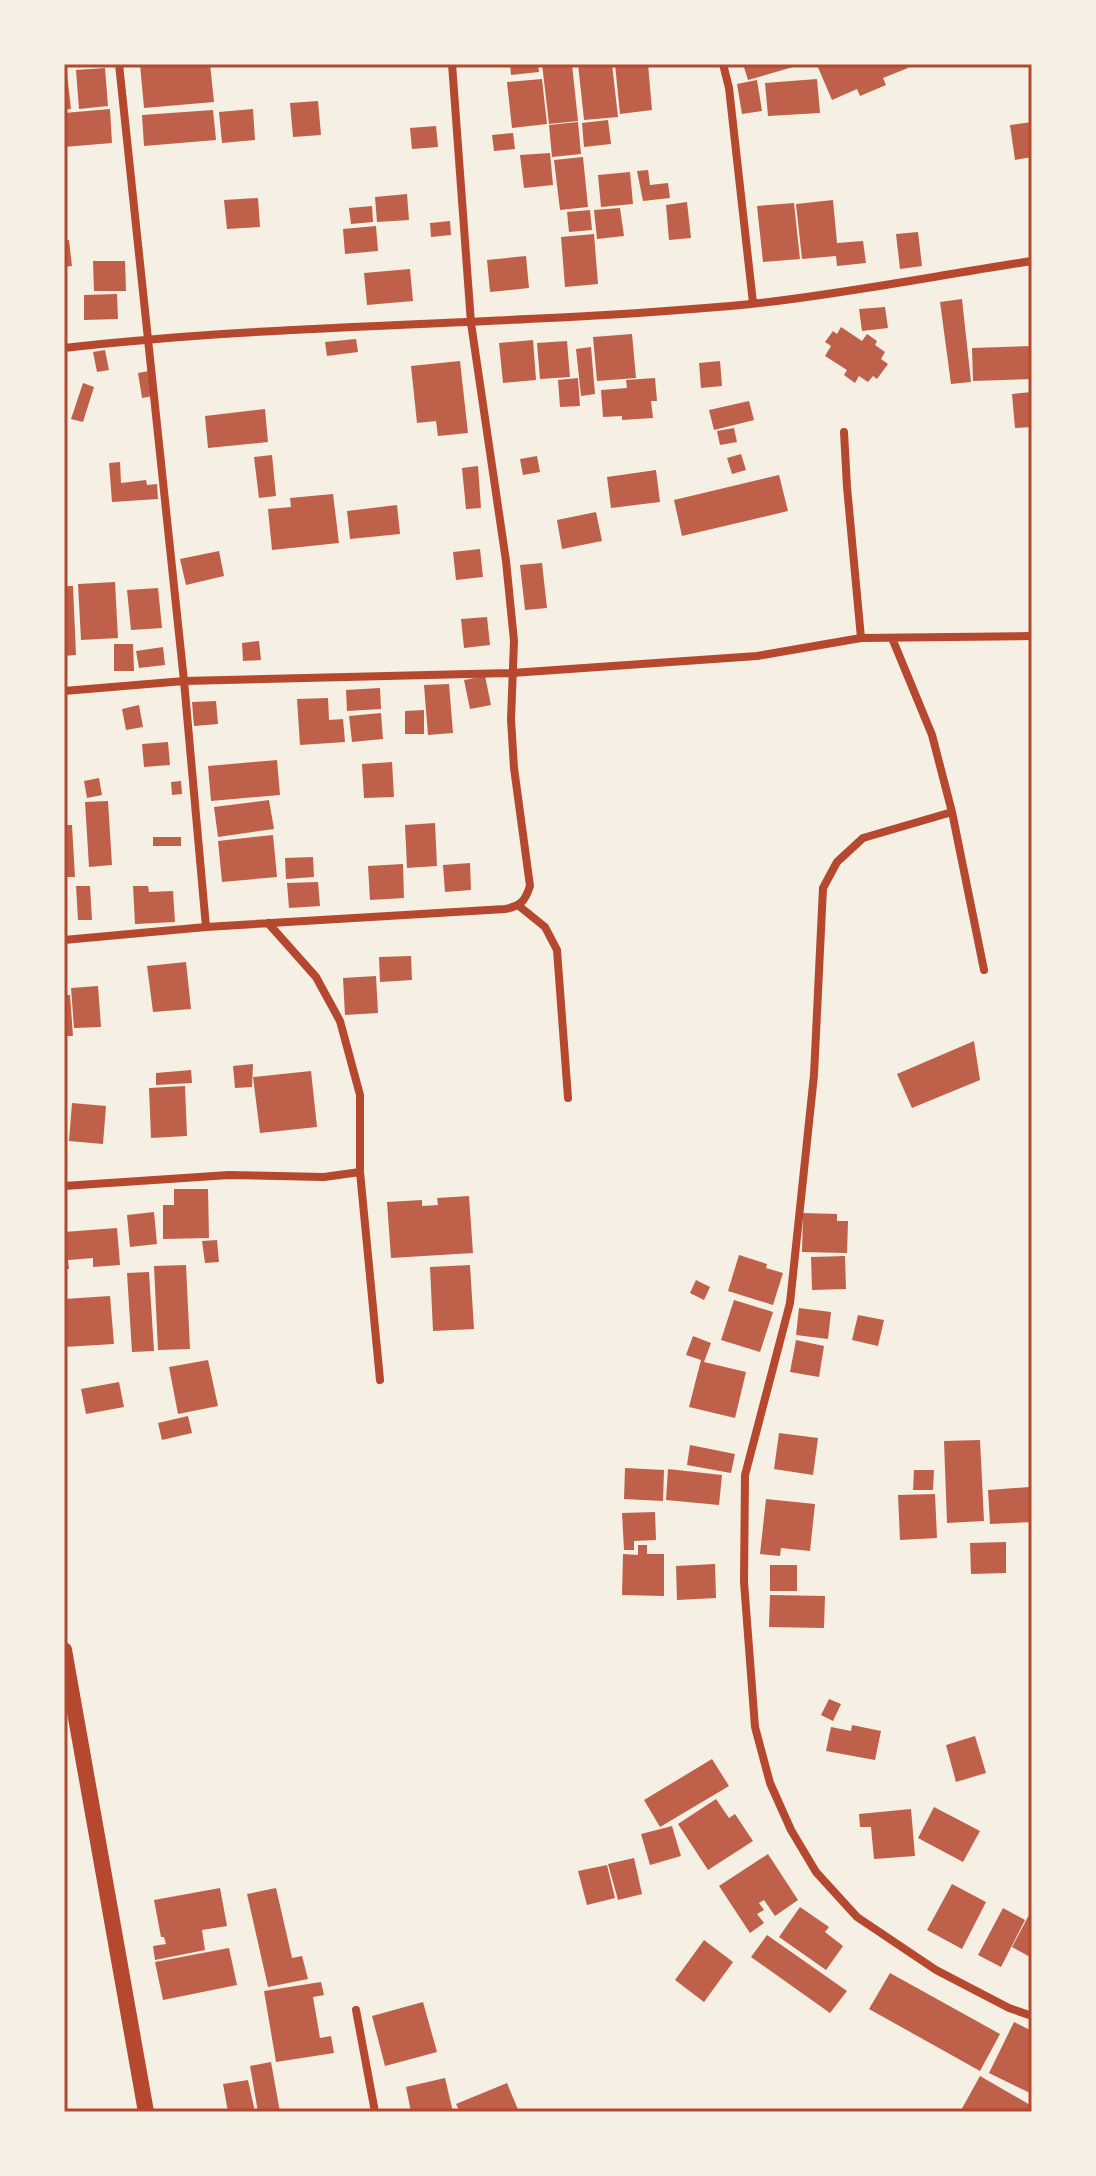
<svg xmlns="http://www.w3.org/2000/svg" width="1096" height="2176" viewBox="0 0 1096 2176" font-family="'Golos Text',sans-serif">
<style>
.building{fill:#bf614a}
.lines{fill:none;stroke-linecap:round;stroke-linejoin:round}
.minor{stroke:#b5482f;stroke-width:8}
.secondary{stroke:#b5482f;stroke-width:16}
.neatline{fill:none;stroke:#b5482f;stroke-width:3}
</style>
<rect width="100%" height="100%" fill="#f6efe4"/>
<path class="building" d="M64,64H66L71,109L64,110Z
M140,64H210L214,102L144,108Z
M510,64H538L539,72L511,75Z
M542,64H572L578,121L549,124Z
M578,64H612L618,117L584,120Z
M615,64H648L652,110L620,114Z
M743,64H800V65L748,80Z
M819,64H906L908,68L883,78L886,85L860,96L857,89L832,100L817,65Z
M105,68L108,106L79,109L76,70Z
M542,79L547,124L512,128L507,82Z
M817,79L820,113L768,116L765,83Z
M757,80L762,111L742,114L737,84Z
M318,101L321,135L293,137L290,103Z
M110,109L112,143L64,147V113Z
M253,109L255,140L222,143L219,112Z
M213,110L216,140L144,146L142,115Z
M608,120L611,144L584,147L582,123Z
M578,122L581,154L552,157L549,125Z
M1032,122V157L1015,160L1010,125Z
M436,126L438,147L412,149L410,128Z
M513,133L515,149L494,151L492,135Z
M550,153L553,185L524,188L520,155Z
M583,157L588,207L560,210L554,160Z
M648,170L650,185L668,183L670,198L643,201L637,171Z
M630,172L633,204L601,207L598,175Z
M407,194L409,220L377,222L375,197Z
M258,198L260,227L227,229L224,200Z
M833,200L837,243L863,241L866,263L837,266L836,256L802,259L796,204Z
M687,202L691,238L669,240L666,205Z
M794,203L800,259L763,262L757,206Z
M372,206L373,222L351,224L349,208Z
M620,208L624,236L597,239L594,210Z
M590,210L592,230L569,232L567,212Z
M450,221L451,235L431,237L430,223Z
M376,226L378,251L345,254L343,229Z
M918,232L922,266L900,269L896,234Z
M594,234L598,284L565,287L561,237Z
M69,240L72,266L64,267V241Z
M526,256L529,288L490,292L487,260Z
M93,261H125L126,291H94Z
M410,269L413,301L367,305L364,273Z
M117,294L118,319L84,320V295Z
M962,299L971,382L951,384L940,302Z
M885,307L888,328L862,331L859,309Z
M841,327L862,341L867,334L877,341L875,345L885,352L881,359L888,364L877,379L873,376L868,382L859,376L855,383L844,375L847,370L825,356L831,346L825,342L833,331L837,334Z
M632,334L636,378L597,381L593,337Z
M356,339L358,352L327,356L325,342Z
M533,340L536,380L503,383L499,343Z
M567,341L570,377L540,379L537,343Z
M1032,346V379L973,381L972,348Z
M591,347L595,394L581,396L576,349Z
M105,350L109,370L97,372L93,352Z
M460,361L468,433L438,436L436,421L417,423L411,366Z
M720,361L722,386L701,388L699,363Z
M149,371L153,396L142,398L138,373Z
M578,378L580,406L560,407L558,380Z
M655,378L657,401H651L653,418L622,420V416L603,417L601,390L627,388L626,380Z
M83,383L94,387L83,422L71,419Z
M1032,392V427L1015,428L1012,394Z
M749,401L754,420L714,430L709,410Z
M265,409L268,442L208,448L205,416Z
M734,428L737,442L720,445L717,431Z
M741,454L746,470L732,474L727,458Z
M272,455L276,496L259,498L254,457Z
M537,456L540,472L523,475L520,459Z
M120,462L121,483L146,480L147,485L157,484L158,499L112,502L109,463Z
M478,466L481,508L466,509L462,468Z
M656,470L660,502L611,508L607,477Z
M779,475L788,511L682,536L674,500Z
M333,494L339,543L272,550L268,509L291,507L290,498Z
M397,505L400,534L350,539L347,511Z
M596,512L602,541L562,549L557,520Z
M480,549L483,577L456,580L453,552Z
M219,551L224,576L186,585L180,559Z
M542,563L547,608L525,610L520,565Z
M115,582L118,638L81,640L78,584Z
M64,586H73L76,655L64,656Z
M158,588L162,628L131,630L127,590Z
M487,617L490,645L464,648L461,619Z
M259,641L261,660L243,661L242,643Z
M114,644H133L134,671H114Z
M163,647L165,665L139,668L136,651Z
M485,676L491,705L470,709L464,680Z
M449,684L453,733L428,735L424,685Z
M380,688L381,709L347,711L346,690Z
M328,698L329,720L343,719L345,742L300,745L297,699Z
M216,701L218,724L194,726L192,702Z
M139,705L143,727L126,730L122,709Z
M424,710V734H405V711Z
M381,713L383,739L352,742L349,716Z
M168,742L170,765L144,767L142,744Z
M277,760L280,795L211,801L208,766Z
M392,762L394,797L364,798L362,764Z
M99,778L102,795L87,798L84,781Z
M181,781L182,794L172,795L171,782Z
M269,800L274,829L218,837L214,807Z
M108,801L112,865L89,867L85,802Z
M435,823L437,866L407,868L405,825Z
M64,825H72L75,877H64Z
M273,835L277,877L222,882L218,841Z
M153,837H181V846H153Z
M313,857L314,877L286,879L285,858Z
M470,863L471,890L445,892L443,865Z
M403,864L404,898L370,900L368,866Z
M318,882L320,906L289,908L287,883Z
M76,886H90L92,920H78Z
M133,886H148L149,892L173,891L175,922L135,924Z
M411,956L412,980L380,982L379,957Z
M186,962L191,1009L153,1012L147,966Z
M376,976L378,1013L345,1015L343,978Z
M98,986L101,1027L74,1028L71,988Z
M64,995H70L73,1036H64Z
M974,1041L980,1080L912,1108L897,1074Z
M253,1064L252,1087L235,1088L233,1066Z
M191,1070L192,1083L156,1085V1073Z
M311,1071L317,1127L260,1133L253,1077Z
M185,1086L187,1136L151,1138L149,1088Z
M72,1103L106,1106L103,1144L69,1141Z
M174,1189H208L209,1238L163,1239V1205H174Z
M469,1196L473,1253L391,1258L387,1202L422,1200V1206L438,1205L437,1198Z
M154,1212L157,1244L130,1247L127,1215Z
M803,1213L837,1214V1221H848L847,1253L802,1252Z
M117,1228L120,1265L93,1267V1258L68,1260L69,1269H64V1232Z
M217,1240L219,1262L205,1263L202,1241Z
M739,1255L767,1264L766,1268L783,1273L773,1305L728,1291Z
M845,1256L846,1289L812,1290L811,1257Z
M186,1265L190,1349L158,1350L154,1266Z
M470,1265L474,1329L433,1331L430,1267Z
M149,1272L154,1351L132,1352L127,1273Z
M696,1280L710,1287L704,1300L690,1293Z
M110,1296L114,1344L64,1347V1299Z
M734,1300L773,1312L760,1352L721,1340Z
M799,1308L831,1312L828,1339L796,1335Z
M858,1315L884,1320L878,1346L852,1340Z
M693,1336L711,1343L704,1362L746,1372L735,1418L689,1407L701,1360L686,1355Z
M796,1340L824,1346L819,1377L790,1372Z
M208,1360L218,1406L178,1414L169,1367Z
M119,1382L124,1407L86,1414L81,1389Z
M188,1416L192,1433L162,1440L158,1423Z
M779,1433L818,1438L813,1475L774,1469Z
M980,1440L984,1521L947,1523L944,1441Z
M690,1445L735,1454L731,1473L687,1465Z
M625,1468L664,1470L663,1501L624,1499Z
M668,1469L722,1475L719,1505L666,1500Z
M914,1470H934L933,1490H913Z
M1030,1487L1032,1522L990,1524L988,1490Z
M935,1494L937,1538L900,1540L898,1495Z
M766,1499L815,1504L810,1551L781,1548L780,1556L760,1554Z
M655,1512L656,1540L634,1541V1550H624L622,1513Z
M1006,1542V1573L971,1574L970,1543Z
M638,1545H647V1554H664V1596L622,1595L623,1554L638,1555Z
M715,1564L716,1598L677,1600L676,1566Z
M770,1565H797V1591H770Z
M770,1595L825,1596L824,1628L769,1627Z
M829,1699L841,1704L833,1721L821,1715Z
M852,1725L881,1731L875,1760L826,1751L831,1727L851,1731Z
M975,1736L986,1773L956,1782L946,1745Z
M712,1759L729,1786L660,1827L644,1800Z
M716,1799L729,1818L735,1814L753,1841L708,1870L678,1824Z
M934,1807L980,1831L963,1862L918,1838Z
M911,1809L915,1856L874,1859L871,1827H860L859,1814Z
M672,1826L681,1856L650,1865L641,1834Z
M768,1854L798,1900L775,1916L764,1900L759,1903L764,1910L757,1914L764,1923L750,1933L719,1886Z
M634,1858L642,1894L618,1900L608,1864Z
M607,1865L615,1898L587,1905L578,1871Z
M952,1884L986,1902L962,1949L927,1930Z
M220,1888L227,1926L202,1930L205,1950L155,1960L153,1946L166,1944L164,1937H161L154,1900Z
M276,1888L292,1958L302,1956L308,1979L268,1987L247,1894Z
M800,1907L829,1927L825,1932L843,1946L826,1970L779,1937Z
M1003,1908L1025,1920L1001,1967L978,1955Z
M1029,1915L1032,1916V1958L1012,1947Z
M767,1935L847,1991L830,2013L751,1957Z
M704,1940L733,1962L704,2002L675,1980Z
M229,1948L237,1985L163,2000L155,1962Z
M890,1973L1000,2034L980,2071L869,2009Z
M321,1982L324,1995L313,1997L320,2038L331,2036L334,2053L276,2062L264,1991Z
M423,2002L437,2052L385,2066L372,2016Z
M1014,2022L1032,2031V2094L989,2073Z
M271,2062L280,2112H258L250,2066Z
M980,2076L1032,2106V2112H960Z
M445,2078L453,2112H411L406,2087Z
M248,2080L255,2112H228L223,2084Z
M507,2083L519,2112H460L456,2104Z"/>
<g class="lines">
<path class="minor" d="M119,64L184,681L206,927
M723,64L729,88L753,303
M64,348C292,322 523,326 751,304C844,294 939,275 1032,261
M844,432L847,487L861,638
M892,638L932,735L952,812L984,970
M64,691L184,681L512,673L757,656L861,638L1032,636
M952,812L863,838L837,862L823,888L814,1075L790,1303L745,1475L744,1582L755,1727L770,1783L791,1830L816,1872L857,1917L936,1970L1009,2008L1032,2016
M519,906L545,927L557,950L568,1098
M268,923L316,977L340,1021L360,1095V1172L380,1380
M64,940L206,927L505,909C521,906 525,901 530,886L514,768L511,719L514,641L506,561L471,323L452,64
M64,1186L229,1175L324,1177L360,1172
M356,2010L375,2112"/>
<path class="secondary" d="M64,1650L146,2112"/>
</g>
<rect width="1096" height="2176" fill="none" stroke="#f6efe4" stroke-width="132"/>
<rect x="66" y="66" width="964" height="2044" class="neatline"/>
</svg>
